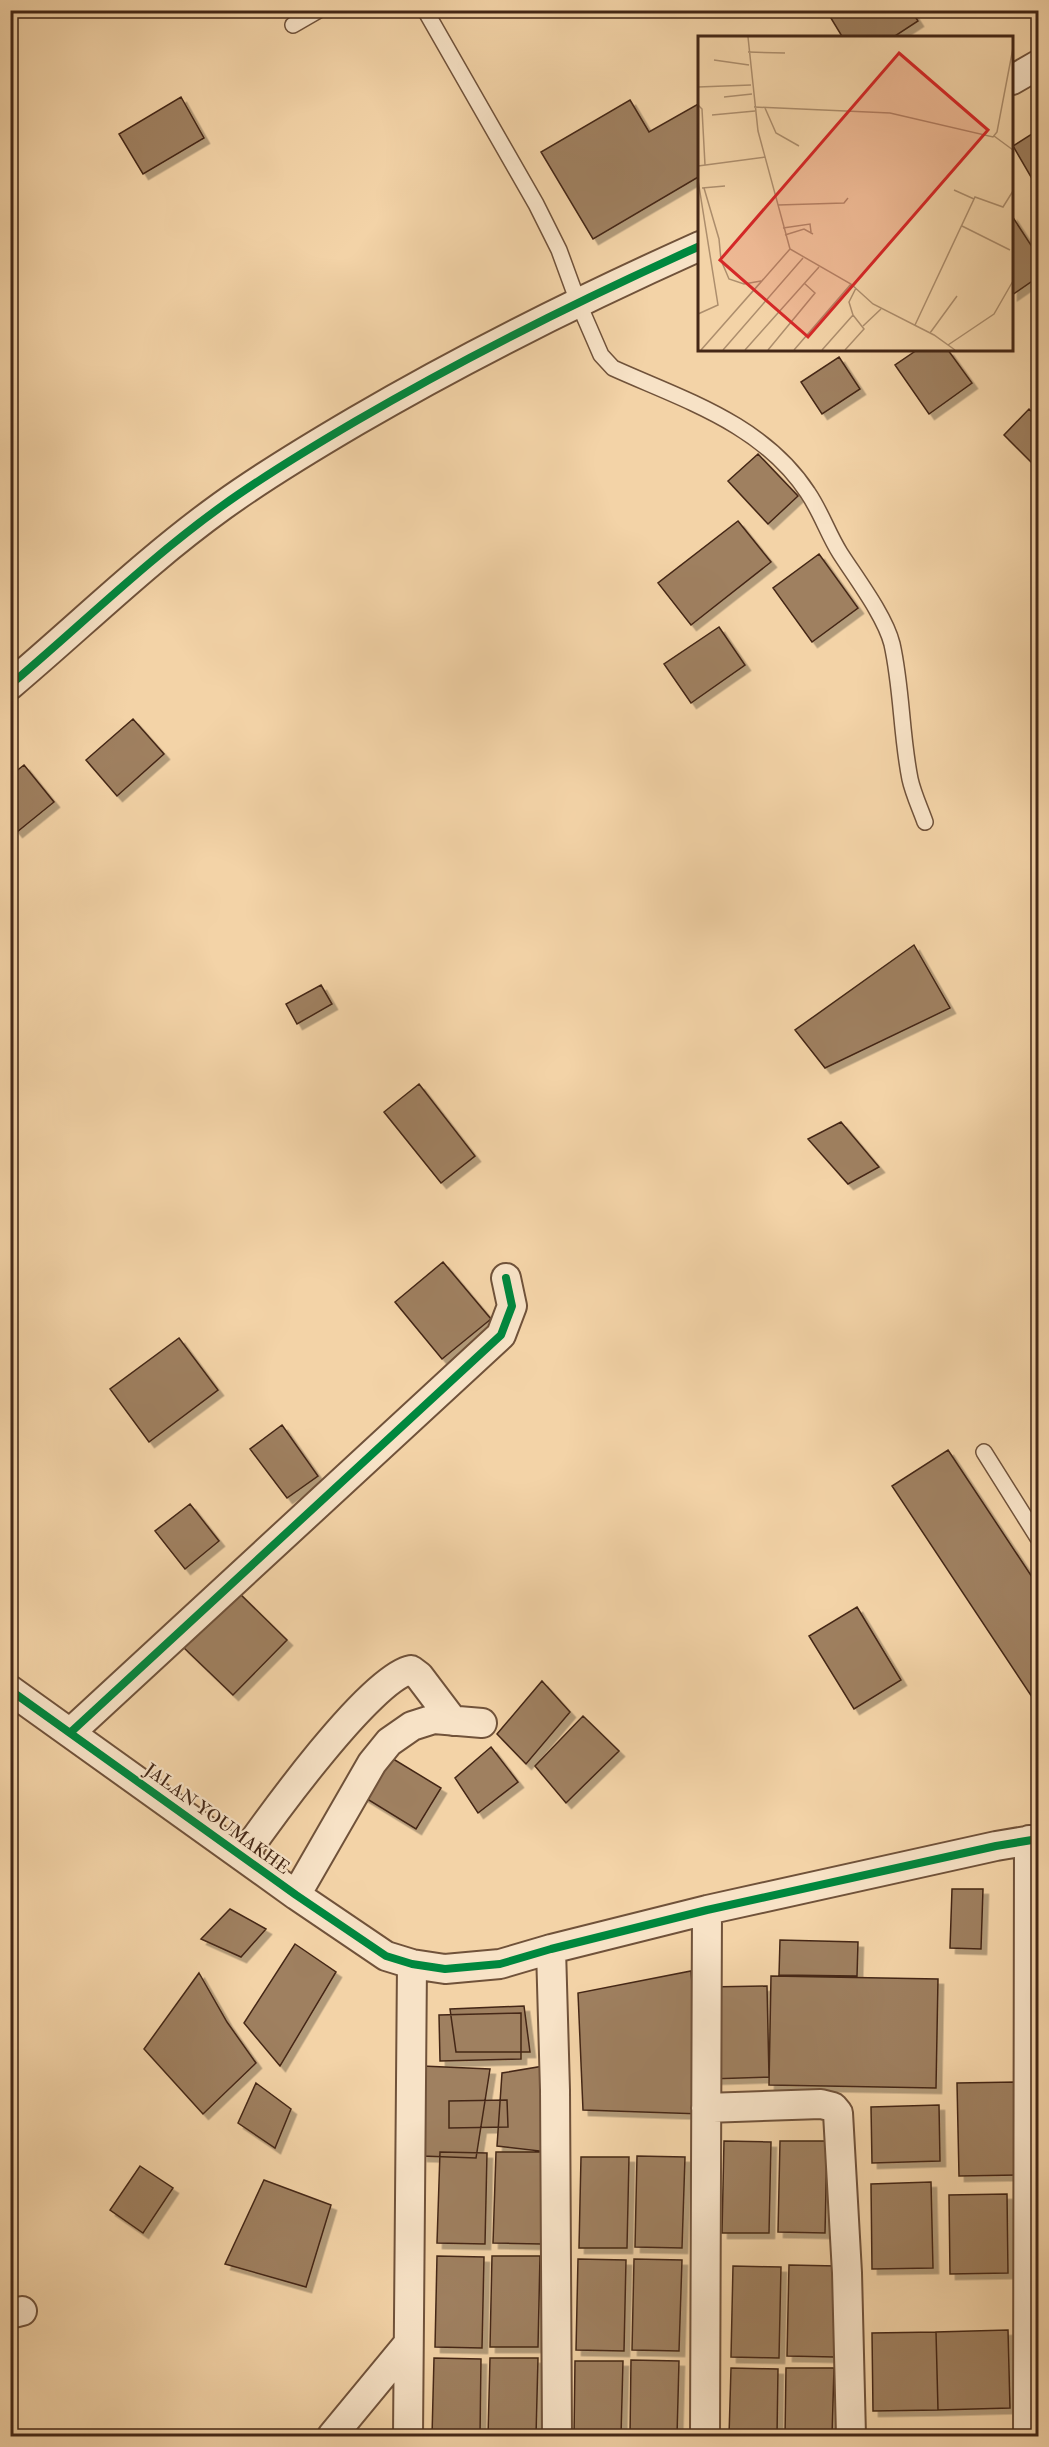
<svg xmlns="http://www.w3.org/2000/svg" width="1049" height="2447" viewBox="0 0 1049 2447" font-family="'IM FELL Double Pica',serif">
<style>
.building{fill:#9f8061;stroke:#442716;stroke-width:1.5;filter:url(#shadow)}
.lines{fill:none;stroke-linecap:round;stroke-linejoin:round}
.service-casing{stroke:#70523a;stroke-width:18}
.minor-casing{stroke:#70523a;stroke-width:32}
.service{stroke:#f7e2c6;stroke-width:15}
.minor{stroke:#f7e2c6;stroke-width:28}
.cycleway-casing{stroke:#f7e2c6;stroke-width:11}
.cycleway{stroke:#00873e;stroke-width:8}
.labels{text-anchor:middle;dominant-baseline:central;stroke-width:4.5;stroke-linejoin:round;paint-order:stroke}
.street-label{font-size:18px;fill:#442716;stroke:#f7e2c6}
.inset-road{fill:none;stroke:#ad8e6d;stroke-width:1.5}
.view{fill:#d62828;fill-opacity:0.15;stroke:#d62828;stroke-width:3}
.inset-edge{fill:none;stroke:#442716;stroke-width:3}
</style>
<defs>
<filter id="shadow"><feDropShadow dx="5.5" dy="5.5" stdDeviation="0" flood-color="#0004"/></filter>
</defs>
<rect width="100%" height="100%" fill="#f3d3a7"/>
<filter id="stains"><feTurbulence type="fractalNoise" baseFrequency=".00333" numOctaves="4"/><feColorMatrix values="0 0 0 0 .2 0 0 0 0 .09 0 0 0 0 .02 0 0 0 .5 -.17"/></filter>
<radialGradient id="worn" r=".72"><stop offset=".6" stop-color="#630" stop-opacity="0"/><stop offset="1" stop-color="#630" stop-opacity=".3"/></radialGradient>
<path class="building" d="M826,10H911L918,21L892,38H843Z
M181,97L204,138L143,174L119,134Z
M630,100L649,132L700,103V176L593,239L541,152Z
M1038,130V189L1013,146Z
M1012,216L1038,256V277L1012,295Z
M917,350H948L972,383L929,414L895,365Z
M839,357L860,389L822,414L801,382Z
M1029,409L1038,418V469L1004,435Z
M758,454L798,496L768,524L728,481Z
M738,521L771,562L691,625L658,583Z
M819,554L858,608L812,642L773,588Z
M719,627L745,665L691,703L664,664Z
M133,719L164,754L117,796L86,760Z
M24,765L54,802L17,832L10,823V776Z
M914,945L950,1008L825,1068L795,1030Z
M321,985L332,1004L297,1024L286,1004Z
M419,1084L475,1156L441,1183L384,1112Z
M841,1122L879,1167L848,1184L808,1139Z
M443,1262L491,1319L442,1359L395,1302Z
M179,1338L218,1390L149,1442L110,1389Z
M282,1425L318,1476L287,1498L250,1449Z
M948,1450L1038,1586V1706L892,1486Z
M190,1504L219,1541L185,1569L155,1531Z
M237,1591L287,1640L233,1695L183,1647Z
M857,1607L901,1680L854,1709L809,1636Z
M542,1681L570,1712L526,1764L497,1734Z
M583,1716L619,1751L566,1803L535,1766Z
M491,1747L518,1782L478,1813L455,1778Z
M385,1754L441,1788L416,1829L359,1794Z
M952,1889H983L981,1949L950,1948Z
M230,1909L266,1929L241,1957L201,1939Z
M780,1940L858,1942L857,1976L779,1975Z
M295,1944L336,1972L280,2066L244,2023Z
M691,1971L702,2114L583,2110L578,1993Z
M199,1973L227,2022L256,2063L203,2114L144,2049Z
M771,1976L938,1979L936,2088L769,2085Z
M767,1986L769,2077L709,2079L708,1987Z
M524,2006L530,2052H456L450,2009Z
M521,2013V2059L440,2061L439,2015Z
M422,2066L490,2069L476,2158L422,2156Z
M544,2066L548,2152L497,2146L502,2073Z
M1017,2082L1019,2175L959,2176L957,2083Z
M256,2083L291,2109L275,2148L238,2123Z
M507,2100L508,2127L449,2128V2101Z
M939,2105L940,2161L872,2163L871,2107Z
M724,2141L771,2142L769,2233H722Z
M780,2141H827L825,2233L778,2232Z
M440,2152L487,2153L485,2244L437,2243Z
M496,2152H543L541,2244L493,2243Z
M637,2156L685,2157L682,2248L635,2247Z
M581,2157H629L627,2248H579Z
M140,2166L173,2188L143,2233L110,2210Z
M264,2180L331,2205L306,2287L225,2264Z
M931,2182L933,2268L872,2269L871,2184Z
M1007,2194L1008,2273L950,2274L949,2195Z
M437,2256L484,2257L482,2348L435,2347Z
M492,2256H540L538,2347H490Z
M578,2259L626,2260L624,2351L576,2350Z
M634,2259L682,2260L679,2351L632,2350Z
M789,2265L837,2266L834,2357L787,2356Z
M733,2266L781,2267L779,2358L731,2357Z
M1008,2330L1010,2408L938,2410L936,2332Z
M936,2332L938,2410L873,2411L872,2333Z
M434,2358L481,2359L480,2436H432Z
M490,2358H538L536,2436H488Z
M631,2360L679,2361L677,2436H630Z
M575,2361H623L621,2436H574Z
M731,2368L778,2369L777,2436H729Z
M786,2368H834L832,2436H785Z"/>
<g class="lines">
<defs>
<path id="service" d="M425,10L536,204L559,250L578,302L601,355L613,368C684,400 763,424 808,493C821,512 828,534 840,553C856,578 885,616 892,644C902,689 901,734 910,779C913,793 920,808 925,822
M293,25L319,10
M984,1452L1038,1538"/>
<path id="minor" d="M1012,80L1038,65
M10,685C81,625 147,560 222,506C265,475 310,448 356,421C467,356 582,299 700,246
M10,1690L296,1895L386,1956L412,1964L445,1969L500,1964L551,1949L707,1910L996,1846L1038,1839
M71,1732L501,1335L512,1306L506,1278
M243,1856C269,1819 371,1677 411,1670L419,1676L453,1721
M296,1895L372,1763L389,1742L412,1726L434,1719L482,1723
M551,1949L555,2090L557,2436
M706,2108L821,2104L833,2107L838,2113L847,2273L851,2436
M10,2314L22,2311
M332,2436L408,2344
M408,2436L412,1964
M705,2436L707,1910
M1028,2436L1029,1840"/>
</defs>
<use href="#service" class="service-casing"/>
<use href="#minor" class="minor-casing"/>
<use href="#service" class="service"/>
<use href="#minor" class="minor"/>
<defs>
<path id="cycleway" d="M10,685C81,625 147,560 222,506C265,475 310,448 356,421C467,356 582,299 700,246
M10,1690L296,1895L386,1956L412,1964L445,1969L500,1964L551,1949L707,1910L996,1846L1038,1839
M71,1732L501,1335L512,1306L506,1278"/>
</defs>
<use href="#cycleway" class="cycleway-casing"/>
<use href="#cycleway" class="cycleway"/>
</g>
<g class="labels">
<g class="street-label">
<text transform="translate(217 1819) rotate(36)">JALAN YOUMAKHE</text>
</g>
</g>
<g transform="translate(698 36)">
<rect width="315" height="315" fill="#f3d3a7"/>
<path class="inset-road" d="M50,1L60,95L92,213L153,248L175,268L236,299L257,314M50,16L87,17M16,24L51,29M0,51L53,49M26,61L54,58M0,69L4,73L7,129M56,71L192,77L295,101L299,96L315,12M67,72L78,97L101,110M14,79L57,75M296,100L315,114M0,130L67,121M0,144L20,269L0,278M4,152L27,150M6,152L21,203L23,224L31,243L46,248L63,245M256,154L276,163M80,169L146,167L150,162M264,190L312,214M85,192L112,188L113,196M87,199L106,193L115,198M217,289L277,161L305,171L315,155M165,290L183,273M232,297L259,260M250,309L296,278L315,245M3,314L92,213M25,314L105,222M47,314L121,231M70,314L117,257L106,247M96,314L153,248M124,314L155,279L151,266L158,252M147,314L166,293L155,279"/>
<path class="view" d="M201,17L290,94L110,301L22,224Z"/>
<rect width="315" height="315" class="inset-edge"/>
</g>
<rect width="1049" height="2447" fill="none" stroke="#f3d3a7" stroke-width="36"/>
<rect x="12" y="12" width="1025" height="2423" fill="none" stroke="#442716" stroke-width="3"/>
<rect x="18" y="18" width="1013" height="2411" fill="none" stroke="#442716" stroke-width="1.5"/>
<rect width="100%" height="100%" filter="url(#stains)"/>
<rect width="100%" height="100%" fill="url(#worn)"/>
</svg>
